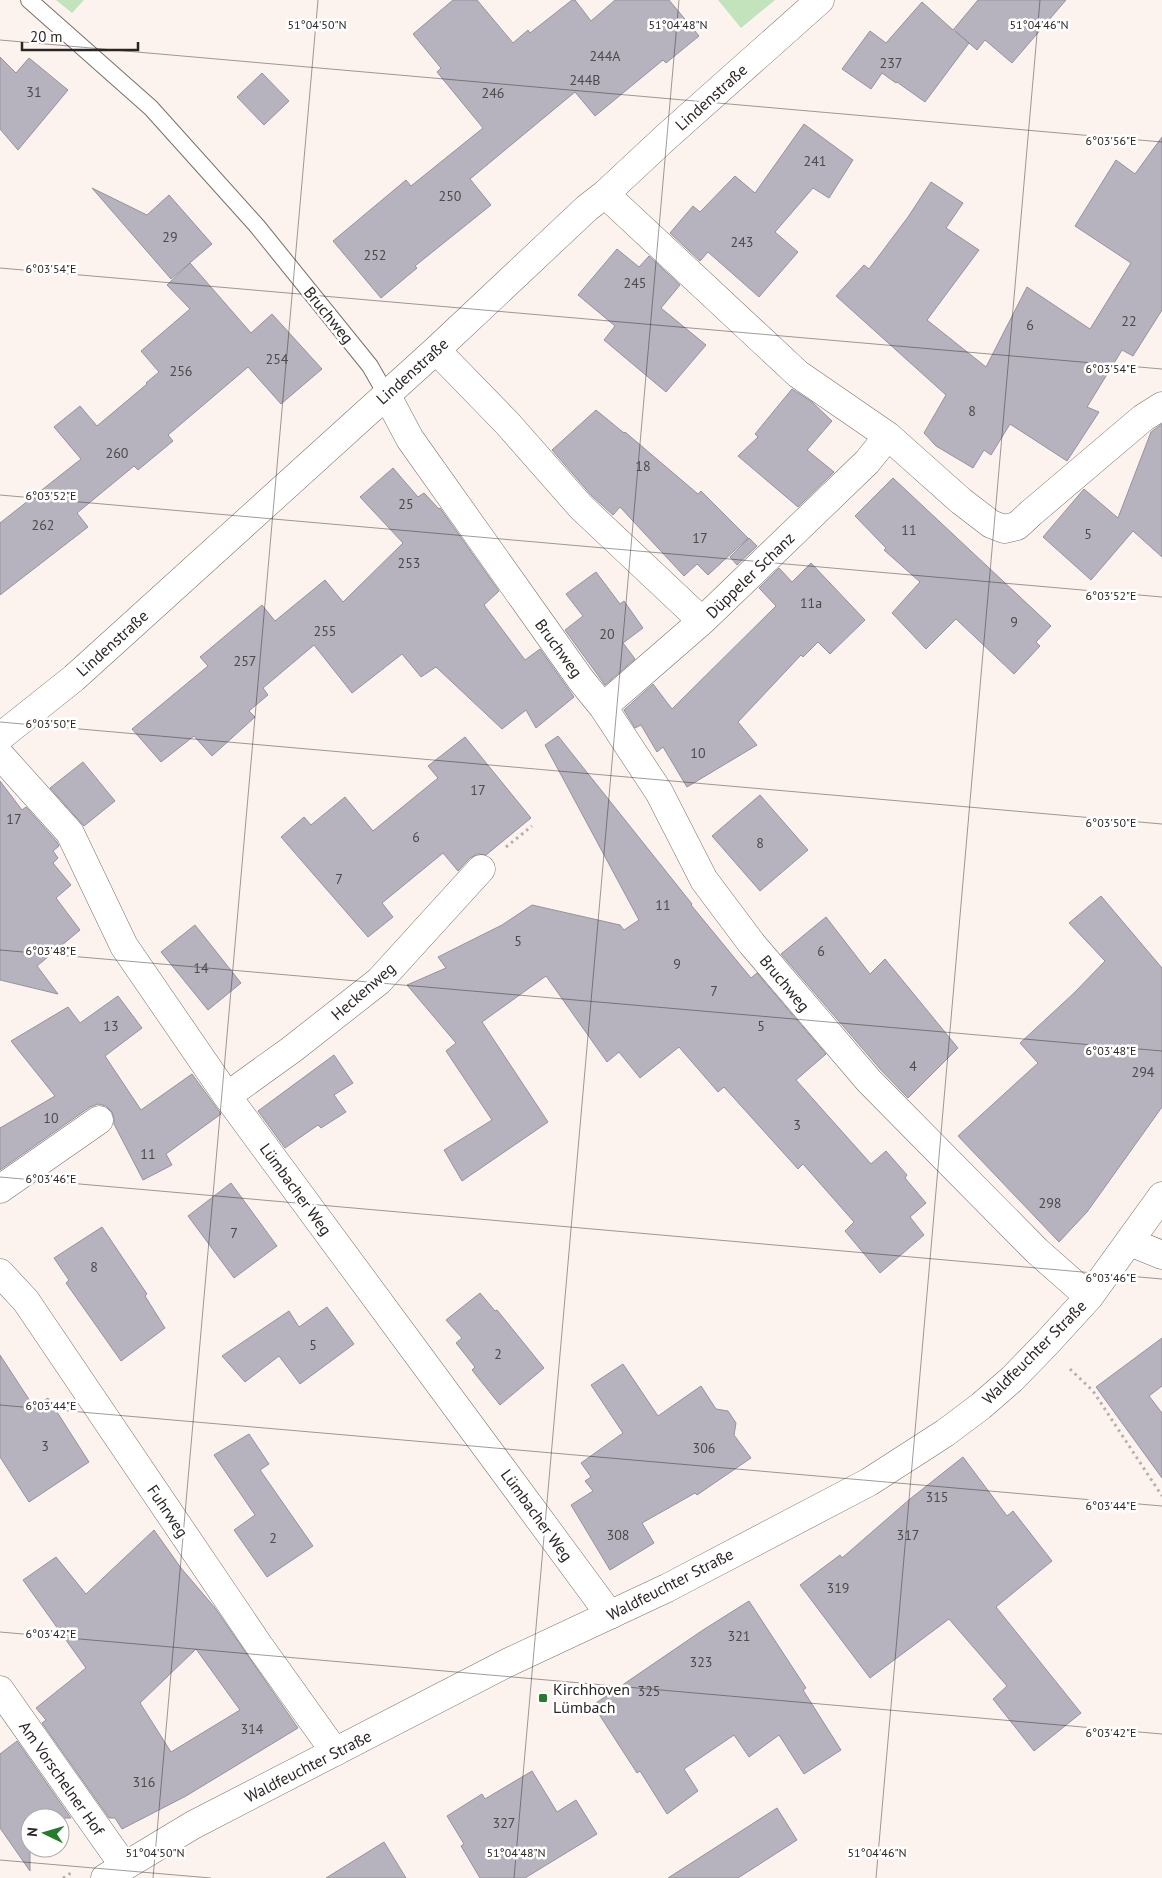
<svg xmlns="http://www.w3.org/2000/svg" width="1162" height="1878" viewBox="0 0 1162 1878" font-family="'PT Sans',sans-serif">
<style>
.green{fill:#c3e3bd}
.building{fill:#b7b3be;stroke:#96929d;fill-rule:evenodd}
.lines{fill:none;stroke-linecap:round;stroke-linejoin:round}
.service-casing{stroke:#7a6f6a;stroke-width:18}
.minor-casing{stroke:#7a6f6a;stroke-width:29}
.tertiary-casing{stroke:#7a6f6a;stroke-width:29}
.path{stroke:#b6aeaa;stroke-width:3;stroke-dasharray:2.5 4;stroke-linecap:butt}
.service{stroke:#fff;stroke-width:16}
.minor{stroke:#fff;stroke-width:28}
.tertiary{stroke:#fff;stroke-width:28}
.ticks{fill:none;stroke:#2b2624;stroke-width:1;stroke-opacity:0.45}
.poi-dot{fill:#257d2c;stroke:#fff;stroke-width:2}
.labels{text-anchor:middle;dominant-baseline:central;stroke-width:5;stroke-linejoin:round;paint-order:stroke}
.number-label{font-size:14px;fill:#4e494a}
.street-label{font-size:16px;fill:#2b2624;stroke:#fff}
.poi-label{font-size:16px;fill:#2b2624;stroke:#fff;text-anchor:start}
.ticks-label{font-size:12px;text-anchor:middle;fill:#2b2624;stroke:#fff;stroke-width:5;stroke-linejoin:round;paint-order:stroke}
</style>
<rect width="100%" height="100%" fill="#fdf3ee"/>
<path class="green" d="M56,0H84L72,13Z
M718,0H775L741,28Z"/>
<path class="building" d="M453,0H477L513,43L528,30L530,33L572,0H575L591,21L615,0H669L699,36L666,63L663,60L595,116L575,92L470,179L491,205L415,266L417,268L381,298L333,241L406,180L411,186L483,128L437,72L441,68L413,34Z
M978,0H1066L1012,63L985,40L977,50L955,31L969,43L925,102L897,82L896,83L882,73L871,89L842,69L870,31L886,43L922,2L953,30Z
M0,57L16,73L29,58L68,90L18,150L0,129Z
M262,73L289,101L264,125L237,97Z
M804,124L853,160L829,198L813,188L775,232L798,252L759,297L708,252L700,261L670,233L693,206L700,212L735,176L755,193Z
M1162,137V310L1133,356L1122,350L1087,407L1099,412L1067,461L1010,424L991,455L984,450L973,468L936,446L924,433L946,395L836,296L864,265L869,269L908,217L931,182L963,203L946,228L979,250L927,320L986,367L1027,287L1090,329L1131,263L1075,226L1116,160L1135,174Z
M92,188L147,215L169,195L212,244L171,279Z
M617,249L639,267L649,256L680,285L661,308L706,345L666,392L604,340L615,326L578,295Z
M190,263L251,333L272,314L322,369L281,404L248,367L168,435L173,441L138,470L134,466L77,513L88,527L0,595V523L81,459L54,427L80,406L97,426L147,384L146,383L159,372L141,351L190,309L167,285Z
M792,389L812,402L832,421L807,450L834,472L798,507L738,456L758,437L755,434Z
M596,410L624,433L625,432L698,494L701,491L748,538L708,575L697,564L684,576L620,507L613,515L592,496L552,450Z
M1162,424V557L1133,531L1091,580L1043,537L1084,489L1118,518L1151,432Z
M393,468L418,497L424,493L439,509L440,508L499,591L484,605L525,660L540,649L574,697L536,728L526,710L502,729L436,667L421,677L402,654L352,693L314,645L263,688L268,695L249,711L255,717L212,756L194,736L161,762L132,729L208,666L200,657L262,605L275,621L325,580L343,602L403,543L360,497Z
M893,478L1051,626L1036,642L1040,646L1014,674L956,619L926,649L892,613L920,582L884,550L886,548L855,516Z
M749,538L757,546L737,565L730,557Z
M811,563L865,620L830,654L818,642L803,657L801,655L738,722L757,745L687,787L663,747L657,752L641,725L635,728L624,710L653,684L672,709L776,606L759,588L779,568L792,582Z
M596,572L620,604L624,601L643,628L623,643L635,659L605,685L565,630L583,616L566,594Z
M558,736L692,904L691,905L751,978L757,973L826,1054L796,1080L871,1164L886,1151L907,1175L905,1178L926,1203L910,1217L924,1235L880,1273L845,1231L854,1222L803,1164L798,1169L724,1087L718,1092L679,1047L640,1078L619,1052L607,1062L546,976L482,1022L548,1122L462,1181L444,1150L492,1120L446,1051L456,1043L407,985L446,968L438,957L502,925L532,905L620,925L624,930L639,920L545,745Z
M465,737L531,818L486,855L477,854L470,858L458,871L443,853L382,903L393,917L368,937L281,837L304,817L311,825L345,797L373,831L438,778L428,766Z
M83,762L115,801L84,826L50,788Z
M0,781L22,810L26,807L57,842L59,846L53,851L58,858L53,863L71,885L56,898L80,930L37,966L58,994L0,980Z
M760,795L808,850L760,891L712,836Z
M1101,896L1162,968V1107L1087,1212L1059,1242L958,1136L1038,1063L1020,1043L1074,993L1105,961L1069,923Z
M826,917L870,974L885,959L958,1048L908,1098L881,1070L781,954Z
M195,925L241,983L208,1010L161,952Z
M118,996L142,1028L105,1056L141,1110L192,1074L221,1114L166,1154L172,1165L143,1180L114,1124V1118L112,1112L106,1106L98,1104L90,1107L0,1170V1128L55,1096L11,1041L68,1007L80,1023Z
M334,1055L353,1083L334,1095L346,1112L321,1128L318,1125L285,1148L258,1111Z
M231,1183L277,1246L234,1278L188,1216Z
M102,1227L147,1294L145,1296L165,1328L121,1361L66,1283L69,1280L54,1258Z
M480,1293L495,1311L497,1310L544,1368L500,1405L472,1370L475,1367L456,1343L462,1338L446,1320Z
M327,1307L354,1344L300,1384L279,1356L245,1382L222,1356L289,1311L299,1327Z
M1162,1338V1386L1149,1396L1162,1413V1478L1096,1387Z
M0,1355L34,1407L48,1398L89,1462L29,1502L0,1457Z
M623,1364L658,1416L701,1386L716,1409L728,1411L736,1423L734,1435L751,1458L697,1495L695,1493L642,1523L654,1543L610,1570L571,1505L593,1491L585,1481L591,1477L581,1463L623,1433L591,1385Z
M249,1434L269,1464L260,1470L313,1546L267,1577L234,1530L255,1515L214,1455Z
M963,1457L1007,1516L1013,1511L1052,1561L996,1607L1081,1713L1034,1751L993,1699L1007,1686L949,1619L870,1678L800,1585L840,1555L842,1558L910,1499Z
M154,1530L181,1568L215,1608L298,1728L186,1796L122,1829L115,1818H109L42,1723L46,1720L36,1708L86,1668L23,1580L56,1557L86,1594ZM196,1649L240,1710L171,1752L140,1703Z
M749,1601L806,1688L803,1690L841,1750L804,1774L779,1735L749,1757L734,1735L684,1769L698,1791L667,1814L640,1771L637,1773L593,1705L703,1630Z
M17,1741L71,1818H30V1871L0,1828V1754Z
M532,1771L557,1812L576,1800L597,1834L525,1878H480L461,1846L464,1844L447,1816L482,1794L485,1799Z
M777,1808L797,1840L738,1878H668Z
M384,1842L406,1878H326Z"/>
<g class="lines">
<defs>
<path id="service" d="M29,0L151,108L257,226L370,366L386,394"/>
<path id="minor" d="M605,194L798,374L888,436L961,501L991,524L1004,529L1017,526L1031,513L1143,418L1162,406
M436,350L508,424L581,507L702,621
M386,394L410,439L581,680L603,707L659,792L704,880L752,944L869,1081L1037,1251L1089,1297
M603,707L702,621L867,462L888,436
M0,737L74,678L436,350L587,208L605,194L665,138L820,0
M0,755L70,833L124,946L227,1096L610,1615
M227,1096L291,1050L379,981L481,869
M0,1189L99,1120
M1130,1242L1162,1255
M0,1273L26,1301L260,1647L335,1752
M0,1690L124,1866"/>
<path id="tertiary" d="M105,1878L193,1825L509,1662L667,1588L869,1482L945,1433L981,1406L1012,1379L1046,1344L1089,1297L1162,1196"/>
</defs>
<use href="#service" class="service-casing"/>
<use href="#minor" class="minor-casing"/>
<use href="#tertiary" class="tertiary-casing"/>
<path class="path" d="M506,847L532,826
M1070,1369L1093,1391L1162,1496
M63,1878L71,1873"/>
<use href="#service" class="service"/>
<use href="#minor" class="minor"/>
<use href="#tertiary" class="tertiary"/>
</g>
<path class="ticks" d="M0,40L1162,142M0,268L1162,369M0,495L1162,597M0,722L1162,824M0,950L1162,1051M0,1177L1162,1279M0,1405L1162,1506M0,1632L1162,1734M0,1860L211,1878M153,1878L318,0M514,1878L679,0M876,1878L1040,0"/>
<rect class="poi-dot" x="538" y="1693" width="10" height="10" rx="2.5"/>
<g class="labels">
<g class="number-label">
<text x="605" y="56">244A</text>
<text x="891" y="63">237</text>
<text x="585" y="80">244B</text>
<text x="34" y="92">31</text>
<text x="493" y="93">246</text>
<text x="815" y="161">241</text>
<text x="450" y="196">250</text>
<text x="170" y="237">29</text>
<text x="742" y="242">243</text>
<text x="375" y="255">252</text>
<text x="635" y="283">245</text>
<text x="1129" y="321">22</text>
<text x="1030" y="325">6</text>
<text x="277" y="359">254</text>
<text x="181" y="371">256</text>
<text x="972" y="411">8</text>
<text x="117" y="453">260</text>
<text x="643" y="466">18</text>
<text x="406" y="504">25</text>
<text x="43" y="525">262</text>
<text x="909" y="530">11</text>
<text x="1088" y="534">5</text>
<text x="700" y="538">17</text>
<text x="409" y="563">253</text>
<text x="811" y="603">11a</text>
<text x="1014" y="622">9</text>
<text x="325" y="631">255</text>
<text x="607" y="634">20</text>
<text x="245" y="661">257</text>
<text x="698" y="753">10</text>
<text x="478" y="790">17</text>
<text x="14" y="819">17</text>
<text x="416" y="837">6</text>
<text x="760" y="843">8</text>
<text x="339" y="879">7</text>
<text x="663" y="905">11</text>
<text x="518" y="941">5</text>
<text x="821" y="951">6</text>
<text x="677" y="964">9</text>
<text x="201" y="968">14</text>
<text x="714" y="991">7</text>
<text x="111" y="1026">13</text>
<text x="761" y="1026">5</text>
<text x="913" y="1066">4</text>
<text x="1143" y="1072">294</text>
<text x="51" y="1118">10</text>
<text x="797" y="1125">3</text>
<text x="148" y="1154">11</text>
<text x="1050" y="1203">298</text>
<text x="234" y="1233">7</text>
<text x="94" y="1267">8</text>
<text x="313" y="1345">5</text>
<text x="498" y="1354">2</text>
<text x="45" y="1446">3</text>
<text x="704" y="1448">306</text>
<text x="937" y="1497">315</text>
<text x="618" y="1535">308</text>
<text x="908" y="1535">317</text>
<text x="273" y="1538">2</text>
<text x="838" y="1588">319</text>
<text x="739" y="1636">321</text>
<text x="701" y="1662">323</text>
<text x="649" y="1691">325</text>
<text x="252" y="1729">314</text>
<text x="144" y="1782">316</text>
<text x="504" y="1823">327</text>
</g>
<g class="street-label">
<text transform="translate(711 97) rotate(-42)">Lindenstraße</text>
<text transform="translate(329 315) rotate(51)">Bruchweg</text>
<text transform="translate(412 371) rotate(-42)">Lindenstraße</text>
<text transform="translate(750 575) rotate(-44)">Düppeler Schanz</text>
<text transform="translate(112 643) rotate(-42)">Lindenstraße</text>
<text transform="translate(559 648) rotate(54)">Bruchweg</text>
<text transform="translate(785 983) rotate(50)">Bruchweg</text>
<text transform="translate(363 991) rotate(-41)">Heckenweg</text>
<text transform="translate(296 1189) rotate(54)">Lümbacher Weg</text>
<text transform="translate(1034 1352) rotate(-45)">Waldfeuchter Straße</text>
<text transform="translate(168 1511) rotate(56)">Fuhrweg</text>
<text transform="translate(537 1515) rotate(54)">Lümbacher Weg</text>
<text transform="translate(670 1584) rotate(-27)">Waldfeuchter Straße</text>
<text transform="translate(308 1766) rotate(-27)">Waldfeuchter Straße</text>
<text transform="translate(62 1778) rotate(55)">Am Vorschelner Hof</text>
</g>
<g class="poi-label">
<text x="553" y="1689">Kirchhoven<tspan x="553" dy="18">Lümbach</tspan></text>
</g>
</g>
<g class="ticks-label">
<text x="317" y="29">51°04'50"N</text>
<text x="678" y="29">51°04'48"N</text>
<text x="1039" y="29">51°04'46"N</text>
<text x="1111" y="145">6°03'56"E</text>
<text x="51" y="273">6°03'54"E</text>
<text x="1111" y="373">6°03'54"E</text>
<text x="51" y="500">6°03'52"E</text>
<text x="1111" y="600">6°03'52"E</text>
<text x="51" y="728">6°03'50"E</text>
<text x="1111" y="827">6°03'50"E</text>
<text x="51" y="955">6°03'48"E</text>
<text x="1111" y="1055">6°03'48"E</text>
<text x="51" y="1183">6°03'46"E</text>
<text x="1111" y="1282">6°03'46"E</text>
<text x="51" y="1410">6°03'44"E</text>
<text x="1111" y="1510">6°03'44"E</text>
<text x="51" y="1638">6°03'42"E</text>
<text x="1111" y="1737">6°03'42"E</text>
<text x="155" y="1857">51°04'50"N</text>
<text x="516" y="1857">51°04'48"N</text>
<text x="877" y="1857">51°04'46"N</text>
</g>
<g transform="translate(45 1833) rotate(275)"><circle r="24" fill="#ffffff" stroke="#aaa8a7"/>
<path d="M0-4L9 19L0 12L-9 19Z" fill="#257d2c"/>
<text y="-8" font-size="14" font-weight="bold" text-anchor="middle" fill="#2b2624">N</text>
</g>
<path d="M22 42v8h116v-8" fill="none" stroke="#2b2624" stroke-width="2.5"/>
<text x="30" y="42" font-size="15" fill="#2b2624" stroke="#ffffff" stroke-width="4" paint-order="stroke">20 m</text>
</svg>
